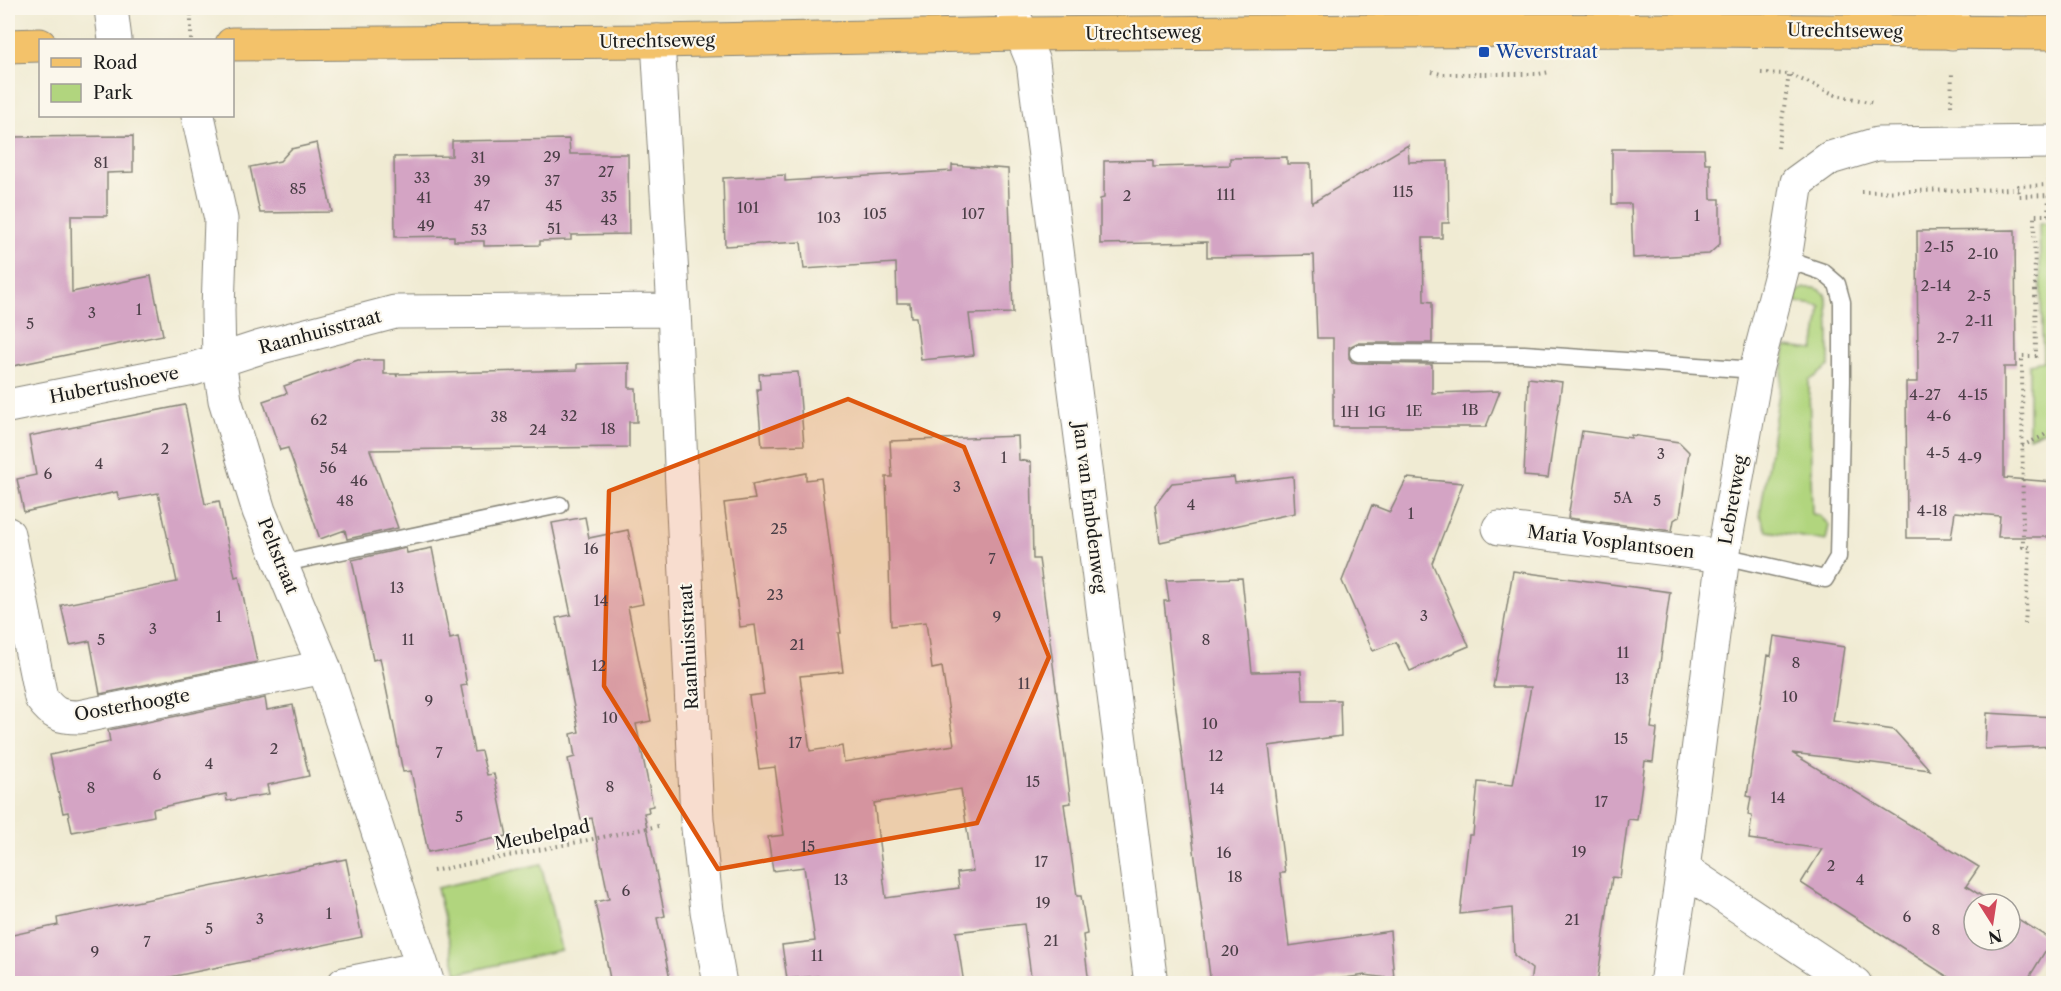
<svg xmlns="http://www.w3.org/2000/svg" width="2061" height="991" viewBox="0 0 2061 991" font-family="'Libre Caslon Text',serif">
<style>
.green{fill:#b1d57e;stroke:#66784d;stroke-width:1.5}
.building{fill:#d4a4c4;fill-rule:evenodd}
.lines{fill:none;stroke-linecap:round;stroke-linejoin:round}
.lane-casing{stroke:#868478;stroke-width:19}
.street-casing{stroke:#868478;stroke-width:35}
.secondary-casing{stroke:#868478;stroke-width:35}
.primary-casing{stroke:#868478;stroke-width:35}
.path{stroke:#868478;stroke-width:4;stroke-dasharray:1.5 4.5;stroke-linecap:butt}
.lane{stroke:#fff;stroke-width:16}
.street{stroke:#fff;stroke-width:33}
.secondary{stroke:#fae7c3;stroke-width:33}
.primary{stroke:#f3c26a;stroke-width:33}
.marked{fill:#de560d;fill-opacity:0.2;stroke:#de560d;stroke-width:4.5;stroke-linejoin:round}
.transit-dot{fill:#1a4fb4;stroke:#fbf7ec;stroke-width:2}
.labels{text-anchor:middle;dominant-baseline:central;stroke-width:4.5;stroke-linejoin:round;paint-order:stroke}
.number-label{font-size:15px;fill:#4a3e46}
.street-label{font-size:18px;fill:#1c1c1c;stroke:#fbf7ec}
.transit-label{font-size:18px;fill:#164399;stroke:#fbf7ec;text-anchor:start}
</style>
<rect width="100%" height="100%" fill="#fbf7ec"/>
<filter id="ink" filterUnits="userSpaceOnUse"><feTurbulence type="fractalNoise" baseFrequency=".0167" numOctaves="2"/><feDisplacementMap in="SourceGraphic" scale="12" xChannelSelector="R" yChannelSelector="G"/><feConvolveMatrix kernelMatrix="1 2 1 2 8 2 1 2 1" color-interpolation-filters="sRGB"/></filter>
<filter id="wash" filterUnits="userSpaceOnUse"><feTurbulence type="fractalNoise" baseFrequency=".008" numOctaves="4" result="noise"/><feDisplacementMap in="SourceGraphic" scale="24" xChannelSelector="R" yChannelSelector="G"/><feGaussianBlur stdDeviation="1.35" result="paint"/><feColorMatrix in="noise" values="0 0 0 0 0 0 0 0 0 0 0 0 0 0 0 0 0 1.4 0 .05"/><feComposite in="paint" operator="in"/></filter>
<g filter="url(#wash)">
<rect width="100%" height="100%" fill="#f0ebd3"/>
<path class="green" d="M2053,223V424L2048,429L2029,437V364L2043,361L2039,224Z
M1805,288C1813,287 1823,288 1826,297C1830,306 1829,353 1829,366L1809,381L1812,514L1819,515L1829,525L1826,541L1767,531L1760,515L1786,347L1814,350L1821,306L1796,302L1795,300L1798,291Z
M541,864L561,950L457,974L437,888Z"/>
<g id="blocks">
<path class="building" d="M133,136V172L107,173V216H71L72,292L151,276L163,335L8,367V137Z
M569,139L570,154H628L629,234L571,235V240L540,241V245L484,246V241H454V236L395,237L394,157L452,156V141Z
M317,143L332,212L260,213L250,167L280,161L291,149Z
M1408,145L1409,162L1448,161L1449,223H1442V238H1423L1424,301L1432,302V343H1357L1349,347V358L1352,362L1358,363L1432,364V393L1500,391L1486,427H1333V338H1317L1314,255L1207,257V242L1100,244V199L1104,198V161L1153,160V167L1230,165V158L1287,157V164H1311L1312,203Z
M1612,149H1704L1705,163H1710L1711,199H1720V244L1709,254L1633,258L1631,204H1612Z
M952,165L1008,169L1013,313L969,314L974,355L921,360L916,317H911L910,303H897L896,263L804,269L801,242L725,246L723,178L785,175V181L952,171Z
M2015,230L2016,367H2004V478L2054,482V537H1998L2000,516L1955,512L1951,538H1907L1906,382H1918L1917,231Z
M358,360H384V374H396L397,377V374L577,370V364L629,363V388H636L637,422H629V447L370,450L398,528L347,539L345,530L320,539L288,448L280,450L263,401L287,393L284,386Z
M798,372L804,445L762,446L757,389H760L759,374Z
M1528,378L1562,382L1548,478L1524,476Z
M185,405L205,504L219,501L235,577L239,576L257,662L100,694L90,641L70,645L61,605L177,582L158,493L119,500L117,492L24,512L17,479L36,475L29,436Z
M1582,431L1631,438V435L1679,442L1689,452L1680,516L1674,520L1672,531L1568,518Z
M1018,436L1019,460L1031,462L1033,559H1039L1043,587L1071,803L1064,804L1077,896H1081L1087,934L1083,935L1089,984H1032L1024,924L956,932L964,984H819L818,976L787,979L782,945L815,941L804,867L773,871L768,837L784,835L775,767L759,769L749,696L764,694L755,625L740,627L724,503L755,499L752,484L806,473V480L821,478L841,633H838L843,672L800,676L810,751L842,746L844,762L954,745L942,667L932,669L926,622L891,626L886,477H892L890,441ZM961,789L973,871L957,873L959,888L886,898L874,803Z
M1293,476L1295,513L1160,542L1155,505L1172,483L1234,477L1235,483Z
M1407,478L1463,483L1432,563L1469,646L1410,671L1396,642L1373,651L1342,581L1372,505L1390,512Z
M585,517L589,538L628,530L643,604L628,607L651,721L636,724L653,806L648,807L649,812L644,813L665,916L657,918L671,984H611L595,902L609,899L592,818L581,820L568,759L575,757L571,734L579,732L556,618L571,615L552,523Z
M406,548L407,553L432,548L450,639L458,637L467,685L461,686L474,752L481,751L487,775L494,774L507,836L428,852L411,771L403,772L380,658L373,660L352,560Z
M1513,571L1670,592L1651,728L1657,729L1653,762L1645,761L1637,820L1628,819L1620,878L1612,877L1597,984H1530L1532,969L1514,955L1512,908L1460,914L1469,835H1473L1478,782L1513,785L1531,687H1493Z
M1242,578L1252,672L1301,671L1303,700H1340L1341,736L1269,746L1285,873H1280L1289,946L1390,931L1394,979L1365,975L1306,984H1211L1174,693L1164,601H1169L1166,580Z
M1774,636L1844,647L1833,721L1894,730L1930,770L1792,753L1979,867L1966,886L1994,904H1974V940H2010V914L2052,940L2025,984H1959L1801,883L1822,849L1749,839L1752,816L1748,815L1751,797L1747,796L1768,655L1771,656Z
M265,698L267,710L293,705L309,776L267,785L269,794L227,801L226,794L189,801L153,809L154,816L72,832L68,812L63,813L50,755L110,742L108,730Z
M1987,713L2054,717V746L1985,749Z
M346,859L362,937L137,984H8V936L58,925L57,918Z"/>
</g>
</g>
<g filter="url(#ink)">
<use href="#blocks" fill-opacity="0" stroke="#868478" stroke-width="1.5"/>
<g class="lines">
<defs>
<path id="lane" d="M1626,8V30
M1358,353L1524,354L1756,370
M1723,556L1825,579L1838,557L1842,381V302L1837,284L1823,272L1785,259
M280,564L560,505"/>
<path id="street" d="M111,8L115,40
M1011,8L1033,62L1151,984
M658,41L674,310L697,819L707,911L720,984
M198,116L221,219L218,310L219,361L225,400L259,511L324,667L428,984
M8,406L193,369L261,347L395,312L674,310
M1499,528L1723,556
M8,534L41,698C53,714 59,717 79,717L324,667
M1683,869L1855,984
M344,984L422,968
M1666,984L1683,869L1723,556L1756,370L1785,259L1797,182L1830,158L1877,144L2054,142"/>
<path id="secondary" d="M1952,8V33"/>
<path id="primary" d="M232,44L658,41L1022,34L1382,31L1707,30L2054,33
M8,46L40,45"/>
</defs>
<use href="#lane" class="lane-casing"/>
<use href="#street" class="street-casing"/>
<use href="#secondary" class="secondary-casing"/>
<use href="#primary" class="primary-casing"/>
<path class="path" d="M191,40V8
M1432,72L1441,74H1539L1550,72
M1761,73L1789,74L1836,95L1874,103
M1951,106L1952,72
M1778,148L1789,74
M1861,192L2018,189
M2022,446L2041,437L2054,429
M2025,624L2030,547H2023L2022,356H2036L2034,215H2048L2049,195L2019,196L2018,186L2049,185L2048,180
M433,871L658,826"/>
<use href="#lane" class="lane"/>
<use href="#street" class="street"/>
<use href="#secondary" class="secondary"/>
<use href="#primary" class="primary"/>
</g>
</g>
<path class="marked" d="M848,399L964,447L1049,657L977,823L718,869L604,686L609,491Z"/>
<rect class="transit-dot" x="1478" y="46" width="12" height="12" rx="3"/>
<g class="labels">
<g class="number-label">
<text x="552" y="156">29</text>
<text x="478" y="157">31</text>
<text x="101" y="162">81</text>
<text x="606" y="171">27</text>
<text x="422" y="177">33</text>
<text x="482" y="180">39</text>
<text x="552" y="180">37</text>
<text x="298" y="188">85</text>
<text x="1403" y="191">115</text>
<text x="1226" y="194">111</text>
<text x="1127" y="195">2</text>
<text x="609" y="196">35</text>
<text x="424" y="197">41</text>
<text x="482" y="205">47</text>
<text x="554" y="205">45</text>
<text x="748" y="207">101</text>
<text x="875" y="213">105</text>
<text x="973" y="213">107</text>
<text x="1697" y="215">1</text>
<text x="829" y="217">103</text>
<text x="609" y="219">43</text>
<text x="426" y="225">49</text>
<text x="554" y="228">51</text>
<text x="479" y="229">53</text>
<text x="1939" y="246">2-15</text>
<text x="1983" y="253">2-10</text>
<text x="1936" y="285">2-14</text>
<text x="1979" y="295">2-5</text>
<text x="139" y="309">1</text>
<text x="92" y="312">3</text>
<text x="1979" y="320">2-11</text>
<text x="30" y="323">5</text>
<text x="1948" y="337">2-7</text>
<text x="1925" y="394">4-27</text>
<text x="1973" y="394">4-15</text>
<text x="1470" y="409">1B</text>
<text x="1414" y="410">1E</text>
<text x="1350" y="411">1H</text>
<text x="1377" y="411">1G</text>
<text x="569" y="415">32</text>
<text x="1939" y="415">4-6</text>
<text x="499" y="416">38</text>
<text x="319" y="419">62</text>
<text x="608" y="428">18</text>
<text x="538" y="429">24</text>
<text x="165" y="448">2</text>
<text x="339" y="448">54</text>
<text x="1938" y="452">4-5</text>
<text x="1661" y="453">3</text>
<text x="1004" y="457">1</text>
<text x="1970" y="457">4-9</text>
<text x="99" y="463">4</text>
<text x="328" y="467">56</text>
<text x="48" y="473">6</text>
<text x="359" y="480">46</text>
<text x="957" y="486">3</text>
<text x="1623" y="497">5A</text>
<text x="345" y="500">48</text>
<text x="1657" y="500">5</text>
<text x="1191" y="504">4</text>
<text x="1932" y="510">4-18</text>
<text x="1411" y="513">1</text>
<text x="779" y="528">25</text>
<text x="591" y="548">16</text>
<text x="992" y="558">7</text>
<text x="397" y="587">13</text>
<text x="775" y="594">23</text>
<text x="601" y="600">14</text>
<text x="1424" y="615">3</text>
<text x="219" y="616">1</text>
<text x="997" y="616">9</text>
<text x="153" y="628">3</text>
<text x="101" y="639">5</text>
<text x="408" y="639">11</text>
<text x="1206" y="639">8</text>
<text x="797" y="644">21</text>
<text x="1623" y="652">11</text>
<text x="1796" y="662">8</text>
<text x="599" y="665">12</text>
<text x="1622" y="678">13</text>
<text x="1024" y="683">11</text>
<text x="1790" y="696">10</text>
<text x="429" y="700">9</text>
<text x="610" y="717">10</text>
<text x="1210" y="723">10</text>
<text x="1621" y="738">15</text>
<text x="795" y="742">17</text>
<text x="274" y="748">2</text>
<text x="439" y="752">7</text>
<text x="1216" y="755">12</text>
<text x="209" y="763">4</text>
<text x="157" y="774">6</text>
<text x="1033" y="781">15</text>
<text x="610" y="786">8</text>
<text x="91" y="787">8</text>
<text x="1217" y="788">14</text>
<text x="1778" y="797">14</text>
<text x="1601" y="801">17</text>
<text x="459" y="816">5</text>
<text x="808" y="846">15</text>
<text x="1579" y="851">19</text>
<text x="1224" y="852">16</text>
<text x="1041" y="861">17</text>
<text x="1831" y="865">2</text>
<text x="1235" y="876">18</text>
<text x="841" y="879">13</text>
<text x="1860" y="879">4</text>
<text x="626" y="890">6</text>
<text x="1043" y="902">19</text>
<text x="329" y="913">1</text>
<text x="1907" y="916">6</text>
<text x="260" y="918">3</text>
<text x="1572" y="919">21</text>
<text x="209" y="928">5</text>
<text x="1936" y="929">8</text>
<text x="1051" y="940">21</text>
<text x="147" y="941">7</text>
<text x="1230" y="950">20</text>
<text x="95" y="951">9</text>
<text x="817" y="955">11</text>
</g>
<g class="street-label">
<text transform="translate(1845 31) rotate(1)">Utrechtseweg</text>
<text transform="translate(1143 33) rotate(-1)">Utrechtseweg</text>
<text transform="translate(657 41) rotate(-1)">Utrechtseweg</text>
<text transform="translate(320 332) rotate(-15)">Raanhuisstraat</text>
<text transform="translate(114 385) rotate(-11)">Hubertushoeve</text>
<text transform="translate(1733 500) rotate(-80)">Lebretweg</text>
<text transform="translate(1090 508) rotate(83)">Jan van Embdenweg</text>
<text transform="translate(1611 542) rotate(7)">Maria Vosplantsoen</text>
<text transform="translate(278 556) rotate(68)">Peltstraat</text>
<text transform="translate(689 647) rotate(-93)">Raanhuisstraat</text>
<text transform="translate(132 705) rotate(-10)">Oosterhoogte</text>
<text transform="translate(542 835) rotate(-11)">Meubelpad</text>
</g>
<g class="transit-label">
<text x="1496" y="52">Weverstraat</text>
</g>
</g>
<rect width="2061" height="991" fill="none" stroke="#fbf7ec" stroke-width="30"/>
<rect x="39" y="39" width="195" height="78" fill="#fbf7ec" stroke="#a29f99" stroke-width="1.5"/>
<rect x="51" y="58" width="30" height="9" fill="#f3c26a" stroke="#a29f99" stroke-width="1.5"/>
<text x="93" y="69" font-size="18" fill="#1c1c1c">Road</text>
<rect x="51" y="84" width="30" height="18" fill="#b1d57e" stroke="#a29f99" stroke-width="1.5"/>
<text x="93" y="99" font-size="18" fill="#1c1c1c">Park</text>
<g transform="translate(1992 922) rotate(168)"><circle r="28" fill="#fbf7ec" stroke="#a29f99" stroke-width="1.5"/>
<path d="M0-4.5L10 22L0 15L-10 22Z" fill="#d1495b"/>
<text y="-9" font-size="16" font-weight="bold" text-anchor="middle" fill="#1c1c1c">N</text>
</g>
</svg>
